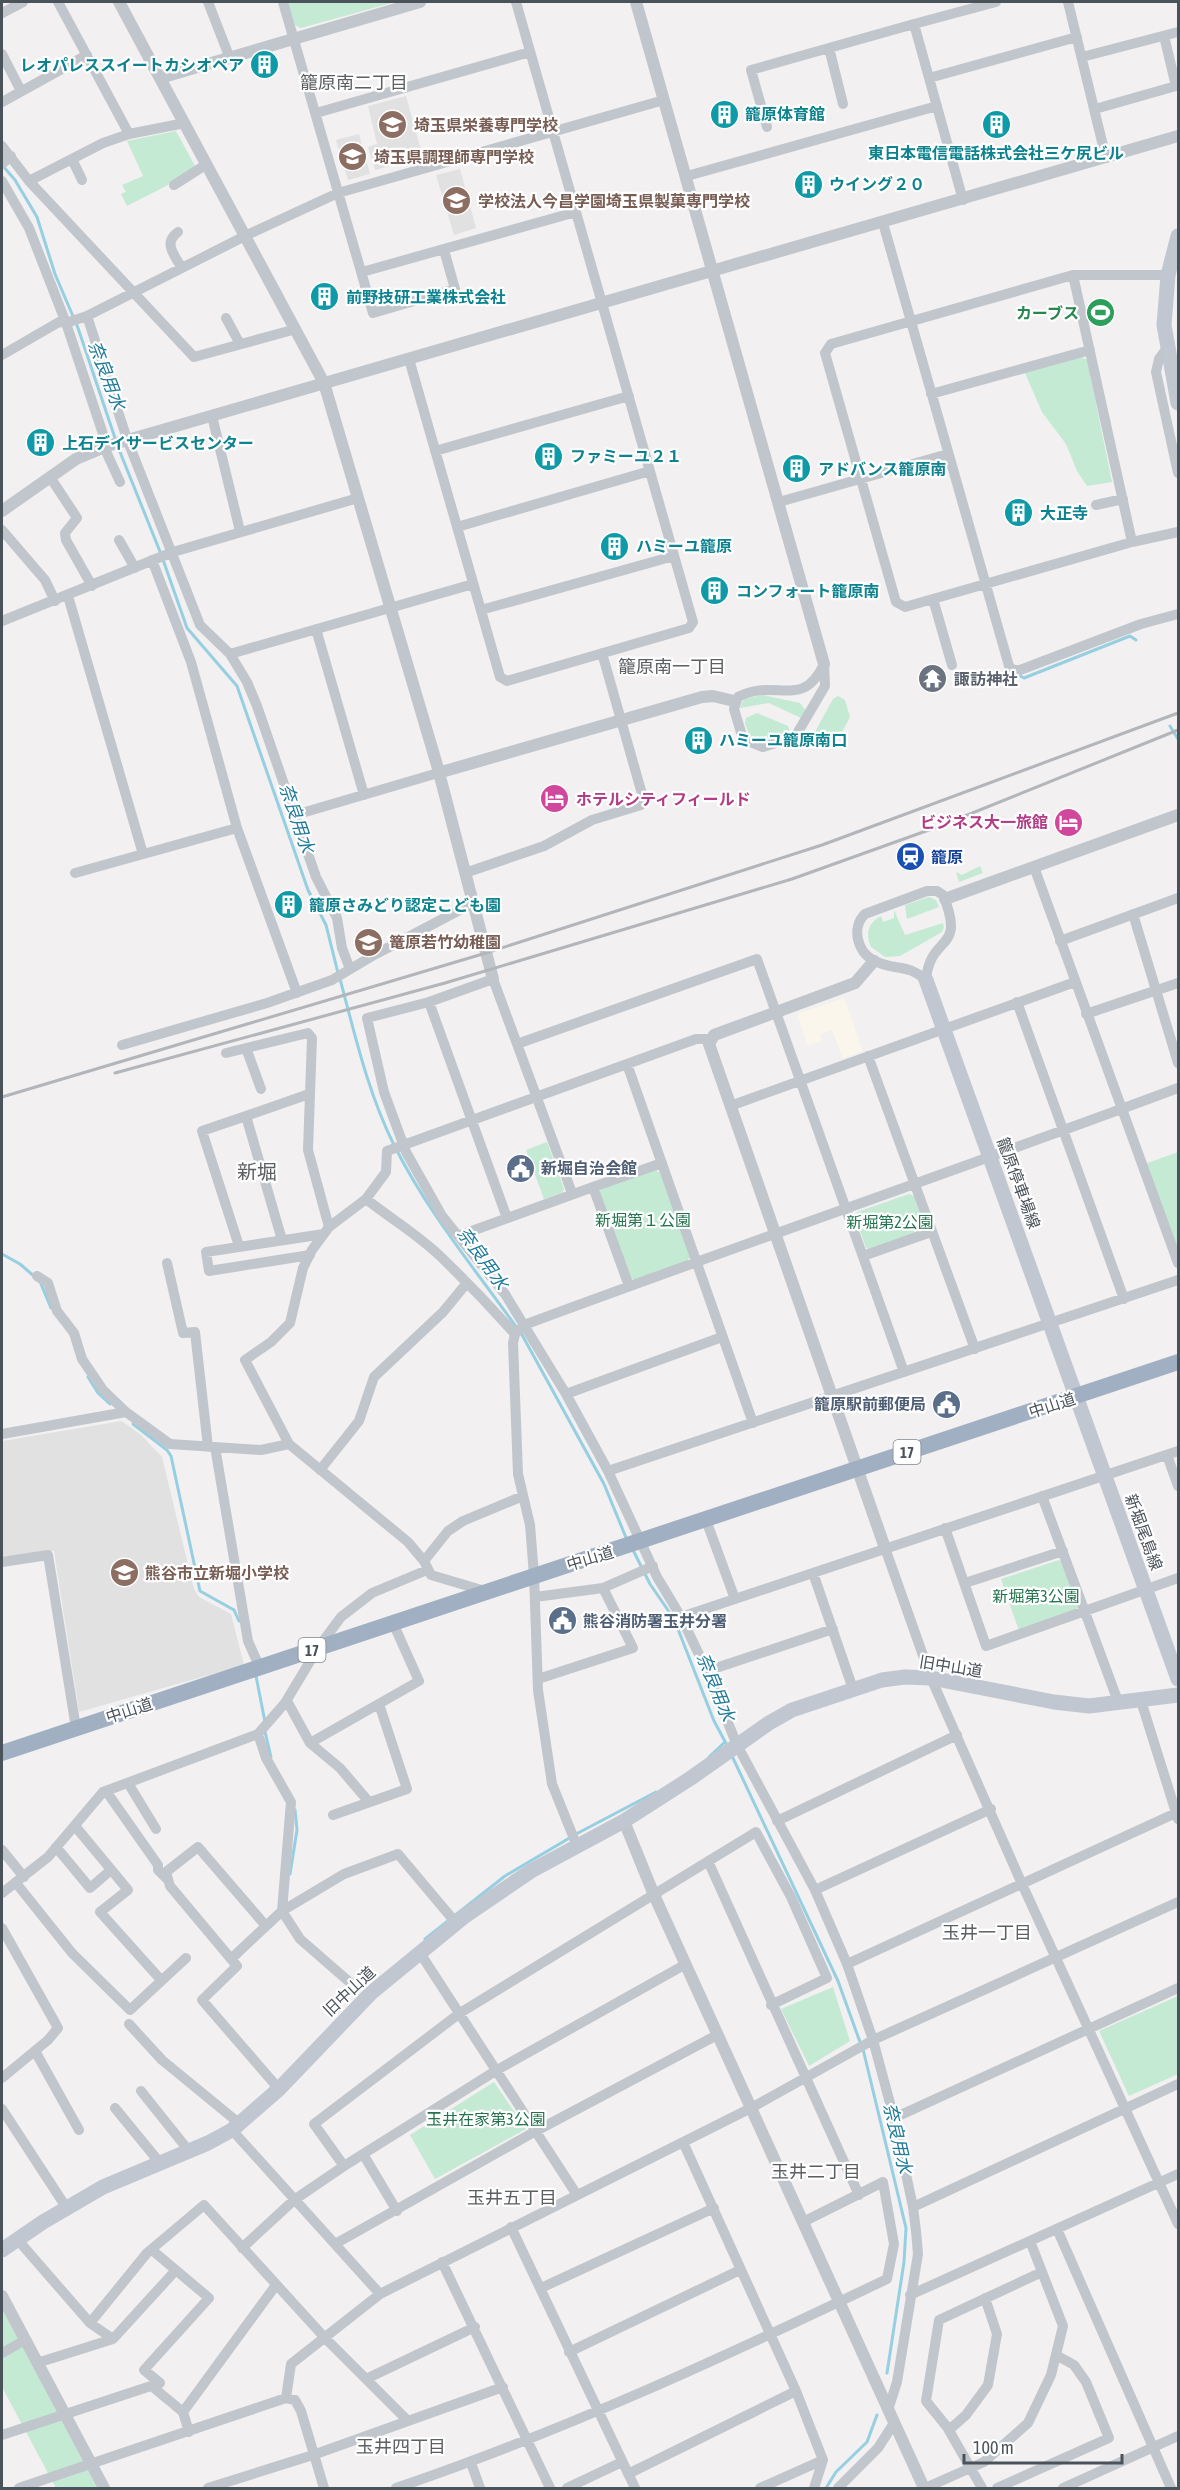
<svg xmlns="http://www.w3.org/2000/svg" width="1180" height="2490" viewBox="0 0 1180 2490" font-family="'Asap Condensed','Noto Sans JP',sans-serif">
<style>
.commercial{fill:#faf6eb}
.education{fill:#e2e1e1}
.green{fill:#c4ead3}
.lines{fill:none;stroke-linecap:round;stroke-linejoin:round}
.stream{stroke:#96cfe1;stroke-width:3}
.minor{stroke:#c0c6cc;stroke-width:10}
.tertiary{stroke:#c0c6cc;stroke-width:12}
.secondary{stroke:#c0c7d1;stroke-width:15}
.trunk{stroke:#a0b0c2;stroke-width:16}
.rail{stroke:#b2b5b9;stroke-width:3}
.labels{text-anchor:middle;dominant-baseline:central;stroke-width:4.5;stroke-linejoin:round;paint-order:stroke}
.shield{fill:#fff;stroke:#80868c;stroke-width:1.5}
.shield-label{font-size:15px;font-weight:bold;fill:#4a525a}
.culture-label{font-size:16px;font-weight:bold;fill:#0d838f;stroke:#fff;text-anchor:start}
.education-label{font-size:16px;font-weight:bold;fill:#785e54;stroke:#fff;text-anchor:start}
.leisure-label{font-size:16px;font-weight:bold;fill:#27864d;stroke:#fff;text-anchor:end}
.worship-label{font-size:16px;font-weight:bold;fill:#5b616d;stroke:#fff;text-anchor:start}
.hotel-label{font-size:16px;font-weight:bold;fill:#b23c85;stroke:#fff;text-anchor:start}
.transit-label{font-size:16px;font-weight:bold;fill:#164399;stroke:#fff;text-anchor:start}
.service-label{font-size:16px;font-weight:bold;fill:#4e5e75;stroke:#fff;text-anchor:start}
.street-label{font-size:16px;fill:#4a525a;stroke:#fff}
.park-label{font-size:16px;fill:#23734e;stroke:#fff}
.neighbourhood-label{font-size:18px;fill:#5d6063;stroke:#fff}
.water-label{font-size:18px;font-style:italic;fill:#1f7b99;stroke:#fff}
.quarter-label{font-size:20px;fill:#5d6063;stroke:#fff}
</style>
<rect width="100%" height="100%" fill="#f2f0f0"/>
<path class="commercial" d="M844,998L863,1051L843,1058L832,1030L820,1034L822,1041L808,1046L797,1014Z"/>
<path class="education" d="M406,96L423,157L375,170L368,147L377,144L368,106Z
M359,134L370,174L348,180L336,140Z
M460,169L476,228L454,235L436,175Z
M122,1421L141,1435L162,1457L194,1589L199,1597L231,1614L244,1665L79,1712L54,1551L2,1557V1441Z"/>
<path class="green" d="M288,2H395L301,28L295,25Z
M176,131L195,166L166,186L127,206L121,194L126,192L122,185L143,176L127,141Z
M1082,357L1087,360L1112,482L1087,486L1077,471L1066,444L1042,412L1025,373Z
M762,695L800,703L806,711L803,719L769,703L740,708L744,699Z
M838,696L845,700L850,717L842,732L809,743L833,699Z
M757,713L788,726L790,733L764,741L750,736L745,724L746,718Z
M980,866L983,873L959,882L956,872L962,875Z
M929,897L936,900L939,907L907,919L905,905Z
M894,910L905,935L943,923L944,927L942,932L900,956L885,957L871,947C865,934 868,923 881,916L883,922L894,918Z
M547,1142L564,1189L562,1193L544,1199L526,1150Z
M1178,1152V1256L1145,1164Z
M656,1170L660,1173L690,1257L687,1261L634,1280L629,1278L599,1193L601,1189Z
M909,1194L914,1196L925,1226L923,1232L871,1250L866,1248L855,1217L857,1212Z
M1059,1560L1063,1562L1078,1607L1076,1611L1019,1631L1001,1579Z
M833,1987L850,2041L809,2066L781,2009Z
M1178,1996V2074L1129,2096L1099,2031Z
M494,2082L526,2129L435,2179L410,2135Z
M2,2308L97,2488H56L2,2387Z"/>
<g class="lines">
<path class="stream" d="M3,166L15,180L37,217L55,274L78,328L116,441
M118,447L161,554L187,628L237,686L308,890L326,925L338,973
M1020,676L1024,678L1130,636L1136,640
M1170,726L1178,739
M340,979C355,1035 368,1093 394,1145C427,1211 474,1268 517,1328
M2,1254L20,1264L35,1277
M41,1284L51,1308
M521,1333L604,1484L627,1540
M88,1377L98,1393L110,1404
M133,1424L167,1450L171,1456L200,1591L234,1610L239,1621
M632,1548L650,1584L674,1619L714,1721L728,1747
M256,1676L265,1722
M265,1732L271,1757
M732,1756L838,1981L860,2042
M709,1757L725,1742
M290,1874L297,1830L295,1810
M425,1939L505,1876L578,1833L656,1792
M863,2049L906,2228L904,2262L887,2373
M826,2488L836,2472L867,2442L877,2415"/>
<path class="minor" d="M58,2L129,134
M208,2L229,56
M283,2L373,313L455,289L444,250
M1068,2L1106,158
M2,13L23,2
M829,48L843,104
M2,54L21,91
M1082,57L1178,32
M929,78L1077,37
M2,102L87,55
M1095,109L1176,86L1164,36
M316,113L530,52
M767,127L751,70L914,24
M2,146L29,181L194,357L296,329
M72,159L82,180
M2,164L11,156
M687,176L937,106
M2,181L29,228L66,323L107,446
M29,181L103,143L129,134L185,123
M174,185L207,164
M963,200L914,24L996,2
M883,223L1009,666L1013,670H1020L1141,624L1178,614
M178,232C163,243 174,254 181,267
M362,272L576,212
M1073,275L1132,542
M1168,275H1073L831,344L825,353L896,602L905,607L1132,542L1178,532
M87,316L127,439L200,625L230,654L247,682L257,706L316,877L337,918L342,948L350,969
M226,318L240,344
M1167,348L1159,359L1156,372L1178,473
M2,355L59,322L66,323L87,316L247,235L338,193L664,100
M409,359L500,677L507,681L689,628L693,622L516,2
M931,394L1090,350
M212,416L240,531
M104,447L120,482
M435,451L629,396
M50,477L77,518L65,533L66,540L92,586
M779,502L948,454
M1096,505L1123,499
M457,527L650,471
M2,530L45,580L55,601
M119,540L135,568
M152,560L191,662L237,828L297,993
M68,596L143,854
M933,599L952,665
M481,610L674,556
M2,621L173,552L358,498
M316,629L364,795
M230,654L473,584
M824,664L825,686L795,737L763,747L743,739L734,709L738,697C776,677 802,711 824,664Z
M295,815L438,773
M1034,867L1178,1263
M75,873L237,828
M465,873L544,846L592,820L641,805L644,801L602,653
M927,891H937L943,895C967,953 930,933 926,980C907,963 895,971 875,961C857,953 851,927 865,914Z
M1133,914L1178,1063
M1060,941L1178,898
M429,1002L507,1218
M1017,1002L1124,1299
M1086,1014L1178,983
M517,1044L757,959L904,1372
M122,1045L267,1003L332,980L374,955L473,903
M246,1048L261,1089
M226,1053L308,1033L312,1038L308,1150L329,1227
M868,1056L975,1349
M627,1064L753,1423
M730,1106L1075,982
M572,1193L493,979L429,1002L367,1018L384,1092L406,1152L442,1216L505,1294L566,1394L608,1471L657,1577L681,1617L707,1671L737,1745L815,1890L847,1964L873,2040L894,2118L913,2207L916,2231L918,2254L897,2382L888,2410
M366,1199C390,1218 418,1235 440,1256C466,1281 491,1307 515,1334
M458,1236L593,1187
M282,1240L246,1116L309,1094
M239,1246L202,1131L246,1116
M310,1255L209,1271L206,1252L324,1234
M863,1256L931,1232
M167,1263L183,1333L195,1332L208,1447
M37,1276L48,1283L57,1311L74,1333L82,1359L103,1390L126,1412
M629,1286L593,1187L662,1163
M566,1394L722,1337
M2,1434L126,1412L170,1444L261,1450L289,1444
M215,1447L248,1641L260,1668
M1167,1455L1178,1486
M320,1470L359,1421L374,1377L443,1312L466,1284
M608,1471L1178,1280
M1042,1496L1119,1704
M706,1520L735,1599
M945,1528L986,1646L1178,1578
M885,1548L931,1678L1022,1884L1178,2224
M424,1561L448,1531L463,1521L523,1496
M2,1562L48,1555L76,1728
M813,1573L853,1689
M965,1583L1063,1551
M485,1591L431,1575L424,1561L408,1542L289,1444L245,1360L271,1342L290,1323L303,1268L312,1250L329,1227L366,1199L386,1172L387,1151L696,1039H709
M535,1597L603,1588L653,1566
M681,1617L1178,1451
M707,1671L833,1629
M538,1679L633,1648L603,1588
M287,1701L310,1743L419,1681L393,1623
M1141,1701L1178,1819
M258,1734L266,1758L291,1802L282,1911L300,1939L354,1986
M310,1743L340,1768L369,1802
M128,1783L156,1829
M106,1791L158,1865V1870L168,1880
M333,1815L407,1789L379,1704
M777,1821L957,1735
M75,1826L128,1890L100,1912L161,1980
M577,1846L552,1784L538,1690L534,1575L530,1525L518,1474L513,1343L515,1334L524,1325C742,1244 961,1169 1178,1088
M56,1847L90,1888L111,1870
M2,1850L24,1877
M708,1861L859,2195
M16,1883L72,1953L130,2010L186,1958
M815,1890L991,1809
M2,1893L48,1857L103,1792L258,1734L285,1703L318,1648L341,1617L372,1593L427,1570
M266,1926L198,1847L166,1872L170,1886L237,1966L202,2000L279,2089
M2,1928L58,2028L48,2040L2,2078
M420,1953L577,2195
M231,1959L282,1911L344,1874L398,1854L456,1923
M847,1964L1178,1812
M129,2024L162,2060L240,2124
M35,2051L79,2130
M141,2091L189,2151
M115,2108L160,2163
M2,2109L66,2207
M894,2118L1178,1988
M232,2130L380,2294
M683,2142L796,2391L823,2460L814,2488
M363,2154L397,2211
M344,2166L314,2124L460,2013L756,1832L791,1897L827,1978L771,2005
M913,2207L1178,2084
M511,2227L635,2488
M1057,2229L1171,2488
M17,2239L90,2323L113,2339L37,2363
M335,2244L536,2131L717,2035
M242,2248L294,2200L344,2166L497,2070L686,1964
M152,2250L209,2298L144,2370L160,2383L154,2388L183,2412
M442,2262L550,2488
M541,2288L714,2208
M910,2295L1178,2174
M90,2323L147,2253L204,2205L325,2338L408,2421
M113,2339L176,2270
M569,2352L740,2270
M2,2353L25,2340
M366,2379L475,2327
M286,2398L291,2364L380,2294L751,2108L873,2040L1178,1902
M949,2430L966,2415L988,2385L997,2334L985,2298
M189,2432L183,2412L276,2285
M2,2435L160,2383
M471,2463L480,2488
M628,2474L796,2391
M19,2488L286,2398L295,2400L301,2411L324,2488
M208,2488L313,2455L503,2387
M396,2488C564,2431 726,2356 887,2279L894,2244L883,2182L803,2222
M567,2488L622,2462
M760,2488L823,2460
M838,2488L878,2448L894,2423
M925,2488L984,2462L1028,2423L1051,2375L1063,2326L1030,2241
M982,2488L947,2427L926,2401L939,2320L1042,2272
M997,2488L1109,2438L1086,2382L1074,2365L1056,2355
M1063,2488L1178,2436"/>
<path class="tertiary" d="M119,2L324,383L437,765L493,979
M636,2L824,664
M160,78L420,2
M2,511L76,459L107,446L1178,136
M438,773L702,697L713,696L734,701
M945,899L1178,815
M874,961L855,983L714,1035L709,1044L885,1548
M624,1821L654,1895L924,2488
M2,2296L104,2488"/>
<path class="secondary" d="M1178,236L1168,275L1164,325L1178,403
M926,980L1178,1679
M2,2250L43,2222L103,2187L208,2143L232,2130L279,2089L371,1993L465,1916L531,1871L624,1821L691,1778L769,1723L792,1710L882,1680L905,1677L931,1678L1054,1702L1089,1706L1178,1695"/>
<path class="trunk" d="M2,1753L1178,1362"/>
<path class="rail" d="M115,1073L445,983L792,879L940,826L1178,730
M2,1097L486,953L822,845L1178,713"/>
</g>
<defs>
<symbol id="building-disc" viewBox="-11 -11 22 22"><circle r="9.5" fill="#0f9aa8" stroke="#fff"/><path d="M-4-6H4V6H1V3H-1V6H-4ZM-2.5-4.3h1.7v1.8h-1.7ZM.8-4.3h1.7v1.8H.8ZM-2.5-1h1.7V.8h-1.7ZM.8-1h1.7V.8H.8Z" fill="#fff"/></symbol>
<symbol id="university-disc" viewBox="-11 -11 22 22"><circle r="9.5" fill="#8d6e63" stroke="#fff"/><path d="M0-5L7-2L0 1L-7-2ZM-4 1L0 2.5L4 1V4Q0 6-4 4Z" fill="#fff"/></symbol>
<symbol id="stadium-disc" viewBox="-11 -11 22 22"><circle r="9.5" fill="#2e9e5b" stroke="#fff"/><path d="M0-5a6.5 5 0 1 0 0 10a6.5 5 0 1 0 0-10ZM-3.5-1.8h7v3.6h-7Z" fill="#fff"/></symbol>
<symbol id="temple-disc" viewBox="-11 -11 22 22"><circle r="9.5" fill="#6b7280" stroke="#fff"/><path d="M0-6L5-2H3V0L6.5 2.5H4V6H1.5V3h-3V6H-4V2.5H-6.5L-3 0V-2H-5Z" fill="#fff"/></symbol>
<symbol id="hotel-disc" viewBox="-11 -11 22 22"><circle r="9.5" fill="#d1479c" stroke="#fff"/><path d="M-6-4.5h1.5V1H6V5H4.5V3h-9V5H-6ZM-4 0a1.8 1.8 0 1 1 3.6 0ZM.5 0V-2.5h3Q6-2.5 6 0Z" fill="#fff"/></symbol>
<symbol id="station-disc" viewBox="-11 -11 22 22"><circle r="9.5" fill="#1a4fb4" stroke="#fff"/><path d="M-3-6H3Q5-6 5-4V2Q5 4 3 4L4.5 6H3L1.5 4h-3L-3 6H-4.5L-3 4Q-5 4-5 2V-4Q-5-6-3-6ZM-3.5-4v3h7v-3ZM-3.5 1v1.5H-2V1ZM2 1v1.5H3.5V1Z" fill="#fff"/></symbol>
<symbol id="school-disc" viewBox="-11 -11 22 22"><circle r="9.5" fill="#8d6e63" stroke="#fff"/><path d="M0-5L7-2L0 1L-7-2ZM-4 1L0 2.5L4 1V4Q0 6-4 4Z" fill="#fff"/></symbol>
<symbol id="civic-disc" viewBox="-11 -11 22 22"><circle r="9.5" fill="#5c6f8a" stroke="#fff"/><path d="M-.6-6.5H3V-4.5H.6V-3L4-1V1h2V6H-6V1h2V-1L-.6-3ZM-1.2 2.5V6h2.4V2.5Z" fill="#fff"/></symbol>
</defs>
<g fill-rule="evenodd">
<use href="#building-disc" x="248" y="48" width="33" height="33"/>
<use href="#building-disc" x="708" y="98" width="33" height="33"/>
<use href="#university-disc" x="376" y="108" width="33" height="33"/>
<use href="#building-disc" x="980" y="108" width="33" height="33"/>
<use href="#university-disc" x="336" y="140" width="33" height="33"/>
<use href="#building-disc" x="792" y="168" width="33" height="33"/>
<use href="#university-disc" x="440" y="184" width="33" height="33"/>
<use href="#building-disc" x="308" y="280" width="33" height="33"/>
<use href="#stadium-disc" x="1084" y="296" width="33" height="33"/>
<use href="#building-disc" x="24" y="426" width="33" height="33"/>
<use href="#building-disc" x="532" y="440" width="33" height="33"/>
<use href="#building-disc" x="780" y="452" width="33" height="33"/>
<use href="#building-disc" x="1002" y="496" width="33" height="33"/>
<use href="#building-disc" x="598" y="530" width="33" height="33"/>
<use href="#building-disc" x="698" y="574" width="33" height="33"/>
<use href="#temple-disc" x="916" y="662" width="33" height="33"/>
<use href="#building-disc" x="682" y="724" width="33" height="33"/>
<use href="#hotel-disc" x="538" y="782" width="33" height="33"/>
<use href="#hotel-disc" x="1052" y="806" width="33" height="33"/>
<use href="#station-disc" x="894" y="840" width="33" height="33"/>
<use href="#building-disc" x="272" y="888" width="33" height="33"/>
<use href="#school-disc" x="352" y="926" width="33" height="33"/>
<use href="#civic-disc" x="504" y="1152" width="33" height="33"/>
<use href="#civic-disc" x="930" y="1388" width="33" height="33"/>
<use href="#school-disc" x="108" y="1556" width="33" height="33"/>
<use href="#civic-disc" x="546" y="1604" width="33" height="33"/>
</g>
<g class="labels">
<g class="shield">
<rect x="893.5" y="1440" width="27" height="24" rx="4.5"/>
<rect x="298.5" y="1638" width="27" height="24" rx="4.5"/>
</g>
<g class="shield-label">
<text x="907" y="1452">17</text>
<text x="312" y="1650">17</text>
</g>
<g class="culture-label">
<text x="244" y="65" text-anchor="end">レオパレススイートカシオペア</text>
<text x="745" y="114">籠原体育館</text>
<text x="996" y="153" text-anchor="middle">東日本電信電話株式会社三ケ尻ビル</text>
<text x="829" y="184">ウイング２０</text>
<text x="346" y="297">前野技研工業株式会社</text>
<text x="62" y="443">上石デイサービスセンター</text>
<text x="570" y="456">ファミーユ２１</text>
<text x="818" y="469">アドバンス籠原南</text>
<text x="1040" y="513">大正寺</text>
<text x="636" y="546">ハミーユ籠原</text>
<text x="736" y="591">コンフォート籠原南</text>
<text x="719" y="740">ハミーユ籠原南口</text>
<text x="309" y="905">籠原さみどり認定こども園</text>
</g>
<g class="education-label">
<text x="414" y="125">埼玉県栄養専門学校</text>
<text x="374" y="157">埼玉県調理師専門学校</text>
<text x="478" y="201">学校法人今昌学園埼玉県製菓専門学校</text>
<text x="389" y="942">篭原若竹幼稚園</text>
<text x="145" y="1573">熊谷市立新堀小学校</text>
</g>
<g class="leisure-label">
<text x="1079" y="313">カーブス</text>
</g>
<g class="worship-label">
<text x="954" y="679">諏訪神社</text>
</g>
<g class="hotel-label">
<text x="576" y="799">ホテルシティフィールド</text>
<text x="1048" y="822" text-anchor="end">ビジネス大一旅館</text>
</g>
<g class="transit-label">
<text x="931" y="857">籠原</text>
</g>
<g class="service-label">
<text x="541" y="1168">新堀自治会館</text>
<text x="926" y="1404" text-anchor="end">籠原駅前郵便局</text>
<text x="583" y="1621">熊谷消防署玉井分署</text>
</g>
<g class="street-label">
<text transform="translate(1019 1183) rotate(70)">籠原停車場線</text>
<text transform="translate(1052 1405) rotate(-18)">中山道</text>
<text transform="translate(1144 1532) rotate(70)">新堀尾島線</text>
<text transform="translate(590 1558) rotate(-17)">中山道</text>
<text transform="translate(951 1666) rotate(9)">旧中山道</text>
<text transform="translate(129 1710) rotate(-18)">中山道</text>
<text transform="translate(349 1991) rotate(-43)">旧中山道</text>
</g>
<g class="park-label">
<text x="643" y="1220">新堀第１公園</text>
<text x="890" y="1222">新堀第2公園</text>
<text x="1036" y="1596">新堀第3公園</text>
<text x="486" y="2119">玉井在家第3公園</text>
</g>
<g class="neighbourhood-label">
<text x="354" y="82">籠原南二丁目</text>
<text x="672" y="666">籠原南一丁目</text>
<text x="987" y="1932">玉井一丁目</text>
<text x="816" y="2171">玉井二丁目</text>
<text x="512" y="2197">玉井五丁目</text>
<text x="401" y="2446">玉井四丁目</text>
</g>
<g class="water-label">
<text transform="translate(107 375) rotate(69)">奈良用水</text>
<text transform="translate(297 818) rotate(71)">奈良用水</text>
<text transform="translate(483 1258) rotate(54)">奈良用水</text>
<text transform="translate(716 1687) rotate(68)">奈良用水</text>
<text transform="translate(898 2138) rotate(77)">奈良用水</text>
</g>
<g class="quarter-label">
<text x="257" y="1171">新堀</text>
</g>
</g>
<rect width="1180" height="2490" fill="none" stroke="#4a525a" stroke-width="6"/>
<path d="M964 2454v9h158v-9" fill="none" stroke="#4a525a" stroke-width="3"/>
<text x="973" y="2454" font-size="18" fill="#4a525a" stroke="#ffffff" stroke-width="4.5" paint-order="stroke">100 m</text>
</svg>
